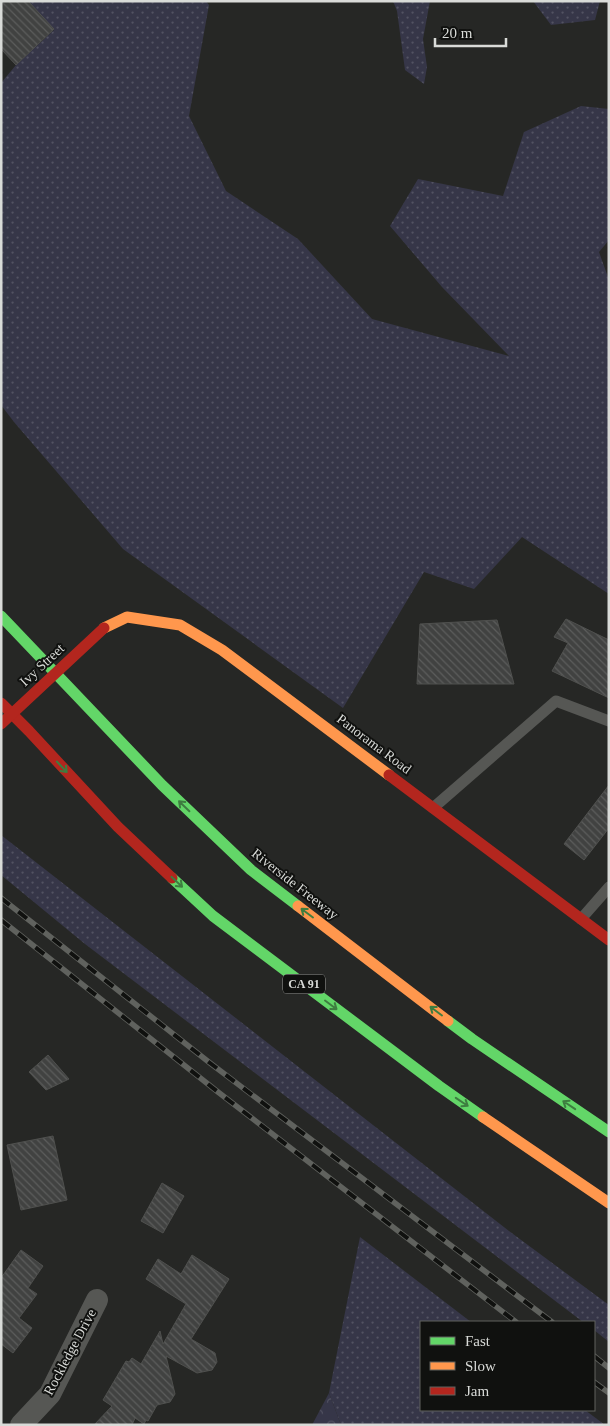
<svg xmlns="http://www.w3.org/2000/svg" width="610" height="1426" viewBox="0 0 610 1426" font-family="Georgia,serif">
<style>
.grass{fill:url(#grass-dots)}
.forest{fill:url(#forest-crowns)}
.building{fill:url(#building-back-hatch);stroke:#4f504e}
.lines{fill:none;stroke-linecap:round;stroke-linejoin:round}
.lane{stroke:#565754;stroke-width:11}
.street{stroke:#565754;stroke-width:22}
.fast{stroke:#63d668;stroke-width:11}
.slow{stroke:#ff974d;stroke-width:11}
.jam{stroke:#b3261e;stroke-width:11}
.rail-casing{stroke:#60625e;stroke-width:5.5}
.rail{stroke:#10110f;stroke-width:4;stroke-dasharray:11;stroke-linecap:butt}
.jam-bridge{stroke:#b3261e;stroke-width:11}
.oneway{stroke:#3e7d40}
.labels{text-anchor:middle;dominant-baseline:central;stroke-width:4;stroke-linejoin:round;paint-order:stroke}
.shield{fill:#10110f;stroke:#9d9e9c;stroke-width:1}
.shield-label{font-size:12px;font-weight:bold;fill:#d9dbd8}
.street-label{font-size:14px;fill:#d9dbd8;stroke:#10110f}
</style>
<defs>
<pattern id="grass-dots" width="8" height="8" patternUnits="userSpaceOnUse" patternTransform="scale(1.25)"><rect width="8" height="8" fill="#363648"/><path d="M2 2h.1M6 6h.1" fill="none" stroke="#525262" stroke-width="1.8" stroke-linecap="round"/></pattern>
<pattern id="forest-crowns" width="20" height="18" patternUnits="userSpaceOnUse" patternTransform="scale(1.25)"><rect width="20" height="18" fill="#363648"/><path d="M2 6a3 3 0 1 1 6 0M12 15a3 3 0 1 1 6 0" fill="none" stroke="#525262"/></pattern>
<pattern id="building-back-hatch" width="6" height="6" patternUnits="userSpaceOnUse" patternTransform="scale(1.25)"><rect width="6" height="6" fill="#414241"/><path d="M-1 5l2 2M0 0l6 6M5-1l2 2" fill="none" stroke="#5c5d5c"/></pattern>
</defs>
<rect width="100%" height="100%" fill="#262725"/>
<path class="grass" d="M28,1H206L209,5L189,116L226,191L298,239L372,319L509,356L442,287L390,226L418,179L503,196L524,132L581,106L609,109V240L599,252L609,280V594L522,537L474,589L424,572L343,708L123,549L14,422L1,405V83L16,65L54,30Z
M393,1H430L423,39L427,67L424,84L405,70L397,11Z
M533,1H600L595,20L551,25Z
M1,835L509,1231L609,1305V1342L594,1330V1322H583L85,944L1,875Z
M360,1237L471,1322H421V1410H585L605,1425H341L329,1393Z"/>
<path class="forest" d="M329,1393L341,1425H312Z"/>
<path class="building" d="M1,1H28L54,29L16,65L1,49Z
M566,619L609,640V698L552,671L568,643L554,637Z
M497,620L514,684H417L420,624Z
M609,785V828L584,860L564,844Z
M48,1055L69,1079L46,1090L29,1072Z
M53,1136L67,1200L21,1210L7,1145Z
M162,1183L184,1196L163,1233L141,1221Z
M21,1250L43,1266L28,1288L37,1294L19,1318L32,1328L13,1353L1,1344V1278Z
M192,1255L229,1279L191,1339L215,1353L217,1362L212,1370L197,1373L166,1356L175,1394L170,1402L157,1405L148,1421L146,1420L144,1424L135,1418L132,1425H94L112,1406L103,1400L126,1361L129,1362L132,1358L141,1364L160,1331L163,1344L186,1304L146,1279L158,1259L181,1274Z"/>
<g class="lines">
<path class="lane" d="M433,808L556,701L609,721
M581,919L609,887"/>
<path class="street" d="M21,1425L50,1394L97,1300"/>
<path class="fast" d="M1,616L162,785L251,870L298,906
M172,878L213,916L439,1086L483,1117
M448,1021L472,1039L609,1132"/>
<path class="slow" d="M104,628L127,617L180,625L222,650L389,775
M298,906L448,1021
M483,1117L609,1203"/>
<path class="jam" d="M1,703L29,731L118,827L172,878
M389,775L609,940"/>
<defs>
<path id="rail" d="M1,898L210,1063L552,1322
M1,920L218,1092L516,1322
M594,1356L609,1368
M594,1382L609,1393"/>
</defs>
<use href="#rail" class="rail-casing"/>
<use href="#rail" class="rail"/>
<path class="jam-bridge" d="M1,724L104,628"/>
</g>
<defs><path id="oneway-shaft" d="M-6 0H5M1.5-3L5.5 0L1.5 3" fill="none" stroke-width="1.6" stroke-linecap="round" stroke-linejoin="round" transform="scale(1.25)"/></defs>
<g class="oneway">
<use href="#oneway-shaft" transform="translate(62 767) rotate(47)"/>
<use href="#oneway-shaft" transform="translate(184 806) rotate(-136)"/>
<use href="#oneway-shaft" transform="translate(177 882) rotate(43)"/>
<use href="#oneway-shaft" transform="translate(307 913) rotate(-143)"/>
<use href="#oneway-shaft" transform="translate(331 1005) rotate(37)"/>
<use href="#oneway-shaft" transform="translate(436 1011) rotate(-143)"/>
<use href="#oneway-shaft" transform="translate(462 1102) rotate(34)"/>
<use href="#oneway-shaft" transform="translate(569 1105) rotate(-146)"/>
</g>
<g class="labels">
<rect class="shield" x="283" y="974.5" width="42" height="19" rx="4"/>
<g class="shield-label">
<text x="304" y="984">CA 91</text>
</g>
<g class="street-label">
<text transform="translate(42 665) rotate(-43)">Ivy Street</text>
<text transform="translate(374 744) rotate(37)">Panorama Road</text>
<text transform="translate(295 884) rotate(38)">Riverside Freeway</text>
<text transform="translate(70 1352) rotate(-62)">Rockledge Drive</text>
</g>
</g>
<rect width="610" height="1426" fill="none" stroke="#d9dbd8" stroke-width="5"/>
<rect x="420" y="1321" width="175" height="90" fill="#10110f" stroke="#60625f"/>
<rect x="430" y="1337" width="25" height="8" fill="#63d668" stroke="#60625f"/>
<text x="465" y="1346" font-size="15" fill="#d9dbd8">Fast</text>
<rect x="430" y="1362" width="25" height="8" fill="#ff974d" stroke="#60625f"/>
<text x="465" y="1371" font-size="15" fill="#d9dbd8">Slow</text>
<rect x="430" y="1387" width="25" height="8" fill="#b3261e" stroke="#60625f"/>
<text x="465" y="1396" font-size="15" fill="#d9dbd8">Jam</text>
<path d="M435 38v8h71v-8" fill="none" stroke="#d9dbd8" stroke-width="2.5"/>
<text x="442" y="38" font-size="15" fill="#d9dbd8" stroke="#10110f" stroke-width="4" paint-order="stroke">20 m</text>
</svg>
